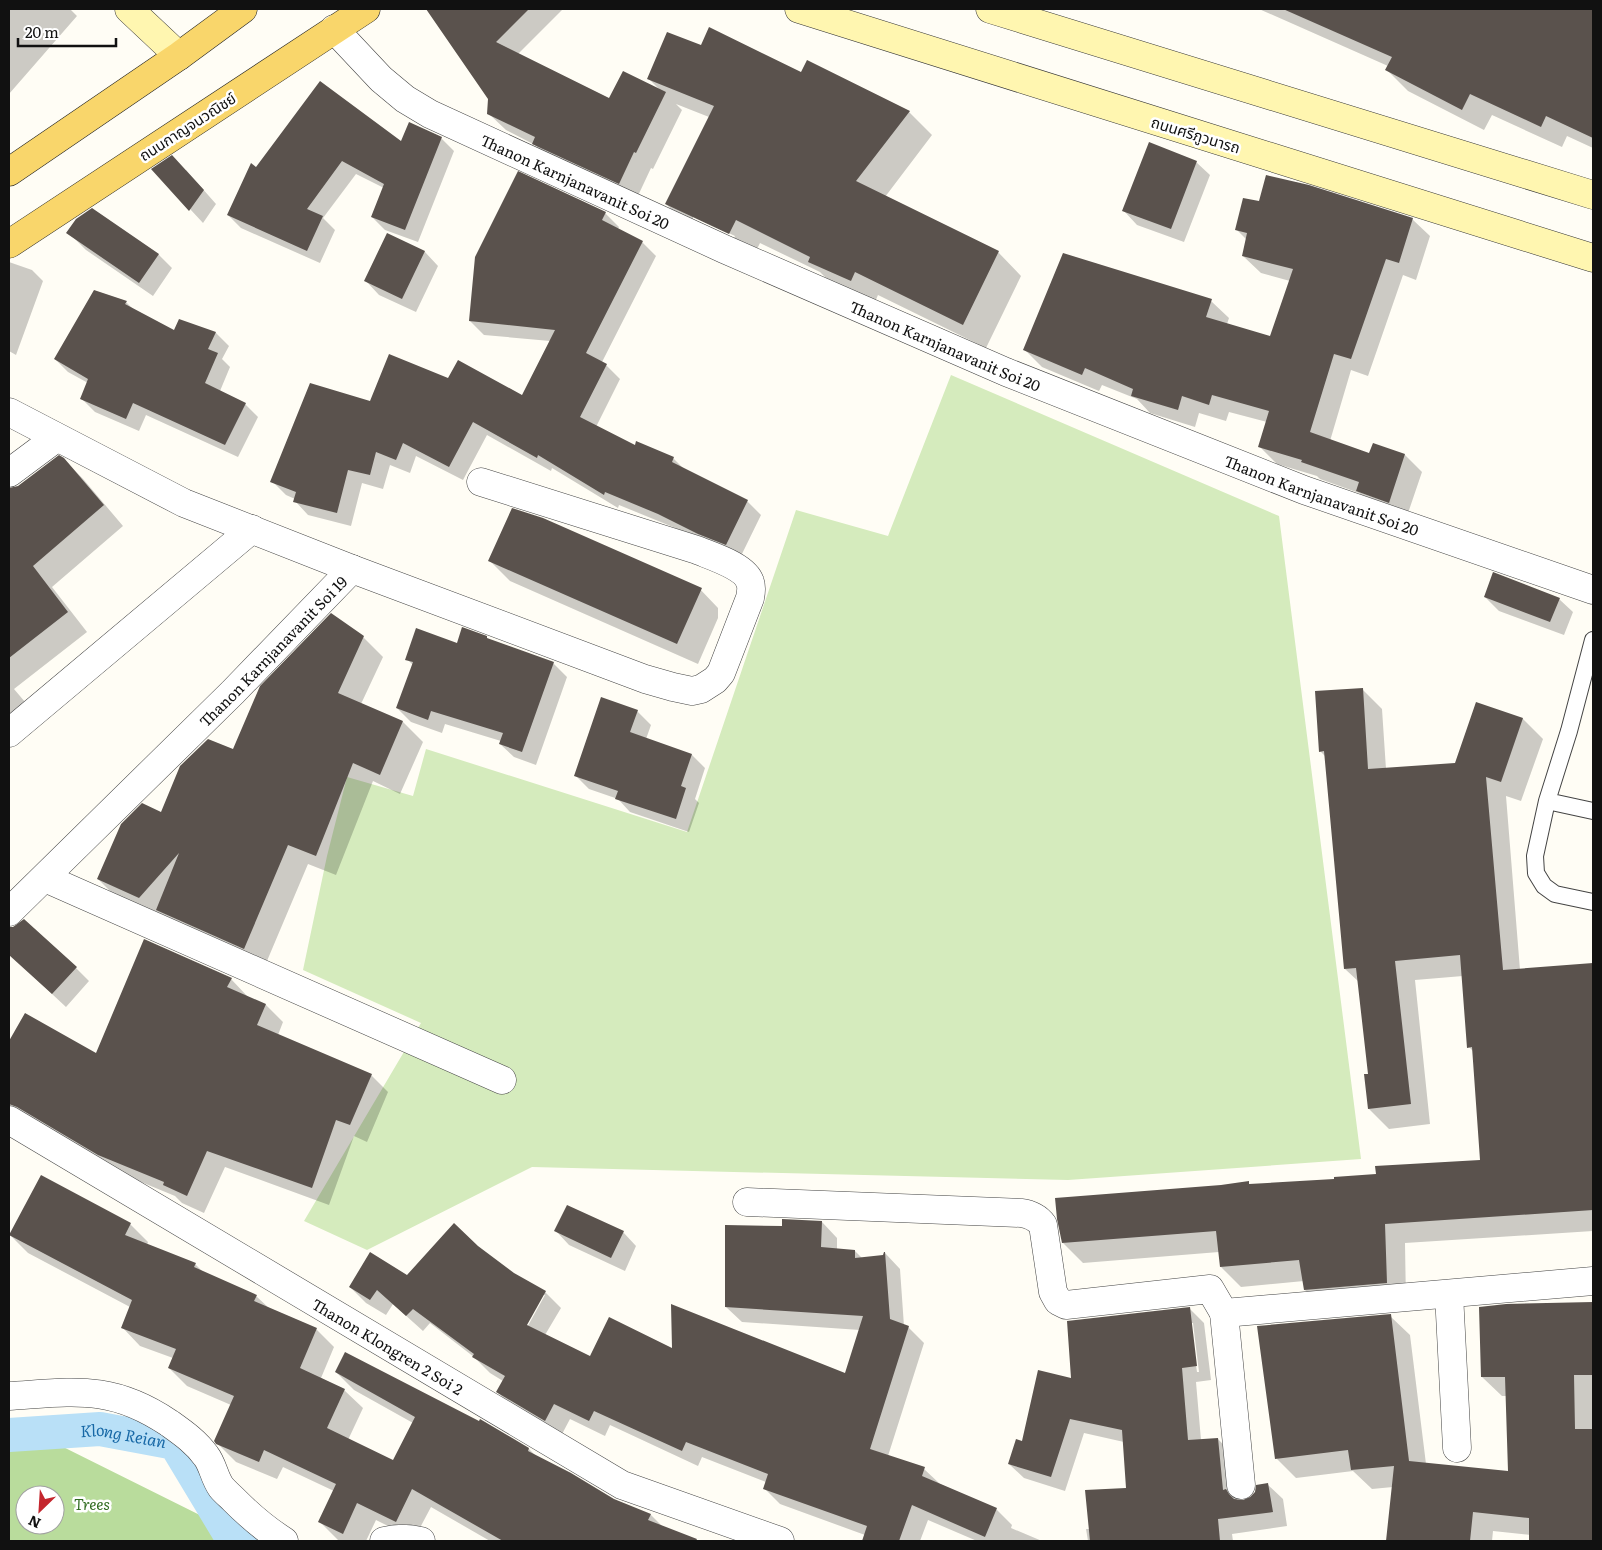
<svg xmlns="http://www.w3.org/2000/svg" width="1602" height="1550" viewBox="0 0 1602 1550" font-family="Literata,'Noto Sans Thai',serif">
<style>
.green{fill:#d5ebbd}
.forest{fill:#b9dc9c;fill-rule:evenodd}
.shadow{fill:#0003;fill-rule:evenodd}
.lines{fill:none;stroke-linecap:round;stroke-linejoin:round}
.canal{stroke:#b9e0f7;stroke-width:34}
.building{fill:#5a524d}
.lane-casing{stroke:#444;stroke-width:18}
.street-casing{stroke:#444;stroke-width:29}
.secondary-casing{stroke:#333;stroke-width:29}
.primary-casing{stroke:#222;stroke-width:29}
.lane{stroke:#fff;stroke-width:16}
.street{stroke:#fff;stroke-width:28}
.secondary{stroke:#fff6b0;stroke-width:28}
.primary{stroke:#f9d66b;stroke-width:28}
.labels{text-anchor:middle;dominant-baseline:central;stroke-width:5;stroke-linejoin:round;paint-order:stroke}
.street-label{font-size:15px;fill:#111;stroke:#fff}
.park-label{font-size:15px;font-style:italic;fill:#2f6b1f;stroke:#fff}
.water-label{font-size:16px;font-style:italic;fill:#1768a6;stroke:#fff}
</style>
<rect width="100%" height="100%" fill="#fffdf5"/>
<path class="green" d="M951,375L1279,516L1361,1159L1068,1180L532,1167L367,1250L304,1221L421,1023L303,970L327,856L347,777L413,796L426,749L687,832L796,510L888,536Z"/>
<path class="forest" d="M9,1420L252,1541H9ZM25,1495H55V1525H25Z"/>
<path class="shadow" d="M9,9H70L77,16L9,94Z
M427,9H563L518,54L610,99L660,90L649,79L702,47L802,73L909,112L932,135L885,197L998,252L1021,276L986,348L878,295L874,304L833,285L820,272L760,243L753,257L690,228L666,204L709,117L676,104L682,110L653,169L651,168L636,200L550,160L535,145L506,130L488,113L490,98ZM693,216L735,236L734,238L693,219Z
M1259,9H1593V148L1567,136L1562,147L1492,115L1484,130L1408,91L1387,70L1388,66Z
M441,138L454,151L418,242L385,230L372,217L384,188L356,174L323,218L335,230L320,263L241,228L228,215L256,169L402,143Z
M1196,162L1210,175L1184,242L1137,225L1124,211Z
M153,169L186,170L216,204L203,223Z
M1260,203L1412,219L1430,236L1416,280L1403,275L1368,376L1351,370L1330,441L1370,455H1405L1422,472L1406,519L1375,509L1359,493L1320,479L1317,476L1277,464L1260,447L1267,422L1229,412L1226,421L1199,413L1195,427L1150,413L1137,399L1102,385L1099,391L1042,367L1024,349L1211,301L1229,318L1227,324L1270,338L1290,281L1261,273L1243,256L1247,240L1237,230Z
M92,209L159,255L172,268L153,296L86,250L72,236Z
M605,213L619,227L618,229L642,242L656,256L602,362L606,365L620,379L596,427L635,446L673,458L685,470L747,501L761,515L740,558L713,547L673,527L619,505L618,508L552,468L551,471L487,435L463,480L416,456L410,473L390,465L383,489L362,483L351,526L308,515L295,501V499L286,495L272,481L371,402L448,380L523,397L550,341L484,335L470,321Z
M388,235L425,252L438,266L416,312L379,295L366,281Z
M9,262L32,270L43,281L16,355L9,351Z
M94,291L126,302L136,312L174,332L216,333L229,346L222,359L230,367L220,391L245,404L258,417L238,457L146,415L139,431L95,412L81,398L88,383L68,372L55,359Z
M64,459L84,480L123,526L52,587L87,632L14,689L31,709L9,728V489L18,487Z
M490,561L698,587L718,608V618L698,664L510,581Z
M1485,597L1559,599L1573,612L1564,635L1499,611Z
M363,637L383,657L361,704L403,722L423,742L400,794L373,781L336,875L308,864L264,968L177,929L162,914L160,917L118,899L98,879L162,813Z
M489,640L553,663L567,677L536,765L514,757L500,744L501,741L445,724L442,733L411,722L397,708L413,665L407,659Z
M1362,689L1382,709L1386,769L1456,764L1477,704L1523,719L1543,739L1521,801L1506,796L1520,970L1593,965V1231L1405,1243L1406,1303L1325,1310L1305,1290L1304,1281L1241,1287L1221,1267L1219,1252L1083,1263L1063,1243L1221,1187L1248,1183L1251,1185L1335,1180L1481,1161L1474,1052L1469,1047L1463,976L1415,980L1430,1124L1389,1129L1369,1109V1075L1359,982L1345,969L1326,757L1320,751Z
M637,711L651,725L646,739L692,755L705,768L695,799L699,803L689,832L630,812L618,799L589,789L575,775Z
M9,928H14L76,968L89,981L66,1007L9,954Z
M231,979L248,997L266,1005L283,1022L278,1035L371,1075L388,1092L367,1142L354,1136L329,1205L225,1167L204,1213L182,1203L175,1196L117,1172L9,1112V1043L25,1014L96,1055Z
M822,1222L837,1238V1249L855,1251L862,1258L884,1257L885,1253L900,1269L904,1326L908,1327L924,1343L888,1456L924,1469L940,1484L996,1509L1012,1525L1011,1528L1042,1541H977L928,1520L920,1541H863L865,1535L780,1504L764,1488L766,1482L702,1457L698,1466L610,1425L605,1436L570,1419L561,1436L513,1407L497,1392L503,1381L490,1373L474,1357L430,1323L423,1331L393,1304L386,1315L366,1303L350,1287L407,1276L477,1247L513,1274L545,1292L561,1308L545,1335L591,1358L674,1350L845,1375L860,1330L742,1322L726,1307L783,1227ZM542,1295H545L525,1331L522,1329Z
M130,1224L148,1242L147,1245L195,1264L203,1272L256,1296L270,1309L316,1329L334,1347L321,1378L344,1390L363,1408L348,1440L394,1461L413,1423L354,1390L336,1372L480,1423L481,1421L529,1449L536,1456L614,1500L651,1515L663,1527L699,1541H490L431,1507L414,1539L376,1520L366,1541L338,1540L320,1522L334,1491L283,1467L277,1479L236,1462L217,1443L231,1405L187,1386L169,1368L173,1358L140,1346L122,1327L130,1307L28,1253L10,1235Z
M556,1231L623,1232L636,1246L625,1271L569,1245Z
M1593,1303V1541H1531V1535L1493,1531L1492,1541H1388L1393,1487L1372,1489L1353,1471L1296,1478L1277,1459L1390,1316L1410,1335L1426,1464L1509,1473L1507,1396H1502L1482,1377L1506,1305Z
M1189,1308L1204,1323L1211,1380L1196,1382L1201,1440L1218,1439L1232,1454L1237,1501L1243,1502L1268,1485L1283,1499L1287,1526L1232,1534L1233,1541H1088L1086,1529H1090L1128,1489L1124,1442L1084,1433L1065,1491L1024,1478L1009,1464L1023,1443L1072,1380ZM1190,1323H1193L1199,1372H1197Z"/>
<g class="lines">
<path class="canal" id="s1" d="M9,1435L100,1429L175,1443L228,1531L245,1541"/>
</g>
<path class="building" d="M426,9H529L496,42L609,98L623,71L666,92L636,153L634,152L619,184L532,144L535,137L487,114L488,99Z
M1283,9H1593V138L1546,116L1541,127L1470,94L1462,110L1385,70L1392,57Z
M709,27L801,72L807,60L910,111L856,181L999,251L963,325L855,272L851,281L808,262L810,257L736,220L729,234L665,204L714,106L647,79L667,32L701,45Z
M320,81L401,141L409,122L442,137L405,230L371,217L384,184L342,161L307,209L323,216L307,251L227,215L251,163L256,167Z
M1149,142L1197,161L1171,229L1122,211Z
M172,155L204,190L189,211L151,169Z
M518,171L606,212L602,220L643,241L586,353L607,364L580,417L635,445L636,441L674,457L672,462L748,500L726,545L698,534L658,514L605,492L604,495L538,455L537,458L473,422L449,467L403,443L396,460L376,452L370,475L348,470L337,513L293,502L296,492L270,482L310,383L370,401L389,354L448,378L458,360L522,395L555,330L469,321L475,257Z
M1266,175L1309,185L1413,218L1399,263L1386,259L1351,359L1334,354L1310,432L1369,453L1373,443L1405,454L1389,503L1356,491L1359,482L1301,462L1302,460L1258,447L1269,411L1212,395L1209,405L1182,396L1178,410L1131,396L1133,389L1085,368L1082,375L1023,350L1063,253L1212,299L1206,317L1270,336L1293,269L1242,256L1247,233L1235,230L1243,198L1259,201Z
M92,208L159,254L139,283L66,233L76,219Z
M387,233L425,251L402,299L364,281Z
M94,290L127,301L125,304L174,330L179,319L216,332L208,349L218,353L205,383L246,403L225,445L133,403L126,419L80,399L88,379L54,359Z
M59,455L64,458L104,505L33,566L68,612L9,658V488L18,486Z
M512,508L543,518L702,588L677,644L488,561Z
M1493,572L1560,598L1550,622L1484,597Z
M331,613L364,636L338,693L403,721L380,775L353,763L316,856L288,845L244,949L156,910L179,853L139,898L97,879L121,824L142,803L161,812L180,766L208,739L233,749L260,686Z
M462,627L487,636V638L554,662L522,752L499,744L503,733L431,711L428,720L396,708L413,662L405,660L416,628L457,643Z
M1363,688L1368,769L1455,763L1476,702L1523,718L1501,782L1486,777L1503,970L1593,963V1210L1385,1224L1387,1283L1304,1290L1299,1260L1220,1267L1216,1231L1062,1243L1057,1219L1055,1198L1221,1185L1249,1181V1184L1334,1179V1177L1376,1174L1375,1166L1480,1160L1472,1047L1467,1048L1460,955L1395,961L1411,1104L1368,1109L1364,1074H1368L1356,968L1344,969L1324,751L1319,752L1315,691Z
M601,697L638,710L630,732L692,754L681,786L686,788L676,819L615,799L618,791L574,776Z
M24,919L77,967L52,994L9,955V927H13Z
M144,939L232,978L227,987L266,1004L257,1025L372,1074L350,1125L336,1120L312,1188L207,1151L187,1196L163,1185L164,1182L98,1155L17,1107L9,1104V1041L25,1013L96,1053Z
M41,1175L131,1223L125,1235L196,1263L194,1267L257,1295L254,1301L317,1328L300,1368L345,1389L327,1428L393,1460L415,1417L335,1372L345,1352L479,1421L480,1419L529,1448L528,1451L571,1473L614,1499L651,1514L648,1520L697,1539L696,1541H503L412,1489L396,1522L357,1503L343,1534L318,1522L336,1484L264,1450L259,1462L216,1444L214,1441L234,1396L168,1368L176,1349L121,1328L132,1300L9,1235Z
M567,1205L624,1231L611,1258L554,1231Z
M782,1219L822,1221L821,1247L855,1250V1258L883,1255L884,1252H885L890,1319L909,1326L870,1449L925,1467L922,1476L997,1508L985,1537L912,1505L899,1541H862L867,1526L763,1489L768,1474L686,1442L682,1451L594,1411L589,1421L554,1404L545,1421L496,1392L505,1376L472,1357L474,1354L413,1309L406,1316L377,1290L370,1300L349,1287L370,1252L407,1275L454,1223L478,1246L514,1273L546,1291L527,1325L590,1356L609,1317L672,1348L671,1304L845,1373L863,1316L725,1307V1225L782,1226Z
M1593,1302V1375H1574L1575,1429H1593V1541H1529V1518L1473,1512L1470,1541H1386L1394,1466L1351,1470L1348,1450L1275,1459L1257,1326L1391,1314L1409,1461L1508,1471L1505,1377H1481L1479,1307L1506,1304Z
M1190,1307L1197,1366L1182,1368L1188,1440L1218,1438L1223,1490L1226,1489L1229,1494L1234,1499L1243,1500L1250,1497L1255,1492L1256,1485L1268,1483L1273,1512L1218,1519L1220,1541H1090L1085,1490L1126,1488L1122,1430L1070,1419L1051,1477L1008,1464L1016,1439L1022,1441L1038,1370L1071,1378L1067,1321Z"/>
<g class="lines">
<defs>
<path id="lane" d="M1593,640L1569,731L1547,801L1535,856L1536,873L1544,886L1555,894L1593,902
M1547,801L1593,811"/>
<g id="street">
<path id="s2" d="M334,29L381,79L405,99L430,114L724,249L1006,372L1304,490L1593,590"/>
<path d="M9,412L184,503L352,569L645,679L673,687L692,691L701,689L715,680L721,673L750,598C751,593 752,587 750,582C745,566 711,556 697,550L481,482"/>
<path d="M9,473L56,438"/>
<path d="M9,733L252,529"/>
<path d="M45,878L502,1080"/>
<path id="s3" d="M9,912L233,692L352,569"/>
<path id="s4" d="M9,1120L622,1485L780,1541"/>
<path d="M747,1202L1021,1213C1029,1214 1037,1217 1043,1225L1053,1292L1058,1301L1066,1305L1210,1289L1224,1313L1593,1281"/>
<path d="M1449,1294L1457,1448"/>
<path d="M1224,1313L1241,1485"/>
<path d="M9,1396C74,1392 111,1384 169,1423C183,1433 196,1442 206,1456C213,1465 214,1477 221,1487C224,1491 230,1496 234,1500C250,1516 265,1529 284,1541"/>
<path d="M384,1541C396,1538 409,1538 421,1541"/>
</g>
<path id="secondary" d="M129,9L179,56
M799,9L1593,258
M990,9L1593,195"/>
<path id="primary" d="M9,172L179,56L243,9
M9,244L366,9"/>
</defs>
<use href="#lane" class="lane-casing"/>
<use href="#street" class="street-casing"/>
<use href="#secondary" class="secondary-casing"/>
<use href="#primary" class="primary-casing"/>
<use href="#lane" class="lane"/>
<use href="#street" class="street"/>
<use href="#secondary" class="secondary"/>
<use href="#primary" class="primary"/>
</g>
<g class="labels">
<g class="street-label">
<text transform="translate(187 126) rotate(-33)">ถนนกาญจนวณิชย์</text>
<text transform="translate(1196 134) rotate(17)">ถนนศรีภูวนารถ</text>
<text stroke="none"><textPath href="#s2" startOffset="289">Thanon Karnjanavanit Soi 20</textPath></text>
<text stroke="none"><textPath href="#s2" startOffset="694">Thanon Karnjanavanit Soi 20</textPath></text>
<text stroke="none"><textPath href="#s2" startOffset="1099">Thanon Karnjanavanit Soi 20</textPath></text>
<text stroke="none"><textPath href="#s3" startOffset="371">Thanon Karnjanavanit Soi 19</textPath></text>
<text stroke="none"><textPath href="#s4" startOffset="441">Thanon Klongren 2 Soi 2</textPath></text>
</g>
<g class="park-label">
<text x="92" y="1503">Trees</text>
</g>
<g class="water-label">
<text stroke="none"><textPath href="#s1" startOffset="115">Klong Reian</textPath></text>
</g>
</g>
<rect width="1602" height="1550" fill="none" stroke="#111111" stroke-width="20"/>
<g transform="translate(40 1510) rotate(205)"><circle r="24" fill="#ffffff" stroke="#a0a0a0"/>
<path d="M0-4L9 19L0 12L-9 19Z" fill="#c4262e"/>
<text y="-8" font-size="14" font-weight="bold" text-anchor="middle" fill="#111111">N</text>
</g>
<path d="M18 38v8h98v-8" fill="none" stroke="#111111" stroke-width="2.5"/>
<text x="25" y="38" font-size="15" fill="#111111" stroke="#ffffff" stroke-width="4" paint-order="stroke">20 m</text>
</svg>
